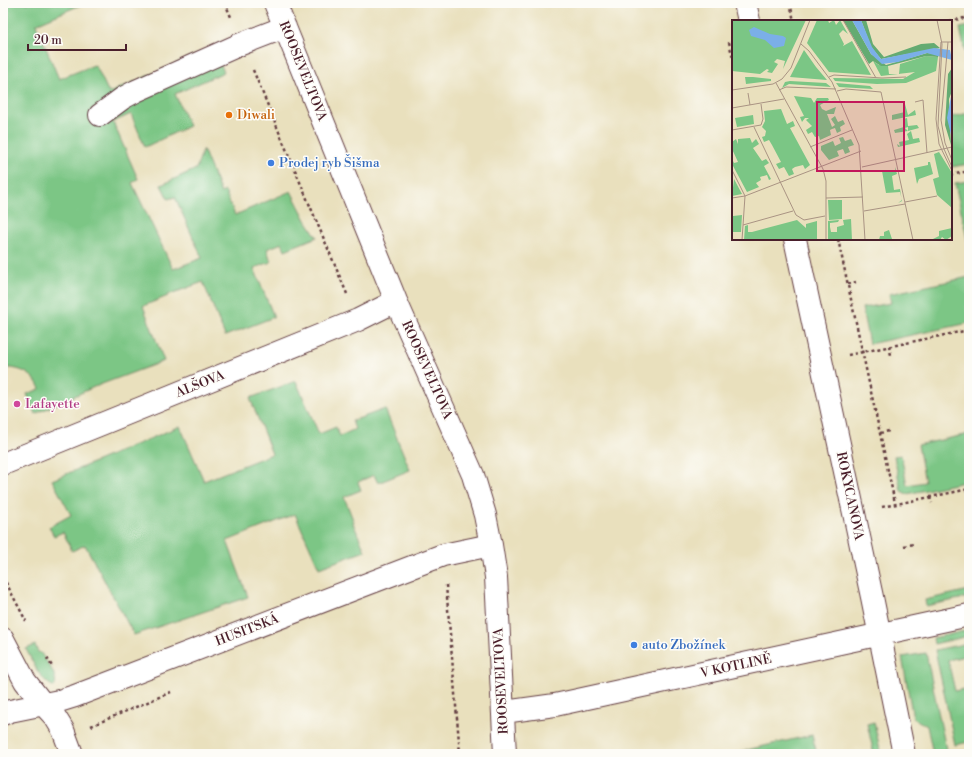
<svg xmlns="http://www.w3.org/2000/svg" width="972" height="757" viewBox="0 0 972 757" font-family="'Libre Bodoni',serif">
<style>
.green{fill:#7bc685;stroke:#627258}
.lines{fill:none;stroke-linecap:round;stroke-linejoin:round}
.minor-casing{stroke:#623c41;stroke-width:24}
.path{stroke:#623c41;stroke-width:2.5;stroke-dasharray:3 3;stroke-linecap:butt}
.minor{stroke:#fff;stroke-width:22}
.food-dot{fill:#e8710a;stroke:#fdfcf7;stroke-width:1.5}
.shop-dot{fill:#3f7fe0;stroke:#fdfcf7;stroke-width:1.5}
.hotel-dot{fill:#d1479c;stroke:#fdfcf7;stroke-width:1.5}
.labels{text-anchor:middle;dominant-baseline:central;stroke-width:3;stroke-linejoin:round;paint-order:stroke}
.street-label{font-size:13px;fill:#4a1f2b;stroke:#fdfcf7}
.food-label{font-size:13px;fill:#c56008;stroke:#fdfcf7;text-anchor:start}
.shop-label{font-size:13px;fill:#366cbe;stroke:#fdfcf7;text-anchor:start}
.hotel-label{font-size:13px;fill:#b23c85;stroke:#fdfcf7;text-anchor:start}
.inset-road{fill:none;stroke:#a99383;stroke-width:1}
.view{fill:#c2185b;fill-opacity:0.15;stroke:#c2185b;stroke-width:2}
.inset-edge{fill:none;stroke:#4a1f2b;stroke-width:2}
</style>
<rect width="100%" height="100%" fill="#fdfcf7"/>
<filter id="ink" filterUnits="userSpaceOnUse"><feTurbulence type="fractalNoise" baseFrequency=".025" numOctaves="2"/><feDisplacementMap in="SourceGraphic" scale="8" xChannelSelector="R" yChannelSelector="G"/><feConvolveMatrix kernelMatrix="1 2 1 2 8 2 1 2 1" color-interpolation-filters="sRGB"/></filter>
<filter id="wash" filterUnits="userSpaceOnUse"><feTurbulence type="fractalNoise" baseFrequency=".012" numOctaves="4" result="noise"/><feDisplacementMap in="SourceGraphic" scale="16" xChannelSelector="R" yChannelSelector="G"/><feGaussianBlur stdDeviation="0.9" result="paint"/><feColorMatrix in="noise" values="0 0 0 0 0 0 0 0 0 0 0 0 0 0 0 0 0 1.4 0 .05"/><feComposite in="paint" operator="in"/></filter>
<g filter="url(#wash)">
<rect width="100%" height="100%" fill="#e9e0bd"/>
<path class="green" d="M3,3H85L36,24L59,79L94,65L97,68L109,93L213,47L224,72L175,94L189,126L145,147L131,114L113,122L138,179L132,183L173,269L202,258L175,197L168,199L161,185L196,169L203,149L221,193L225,191L235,215L291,191L306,220L317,237L285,250L282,243L267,249L271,262L254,268L274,317L225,336L203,282L168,295V296L143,306L164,361L94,387L35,414L27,394L40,389C34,373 19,367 3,368Z
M969,26V71L960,28Z
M969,113V164L951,167V117Z
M969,181V248L955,183Z
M969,277V323L869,344L862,308L891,303L889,294Z
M296,381L319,434L336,427L340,436L355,429L352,421L385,409L410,470L378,483L374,475L358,482L361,490L344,497L354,522L353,523L365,551L319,568L295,514L227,541L248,597L134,635L85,545L72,551L63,532L54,536L49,527L71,515L52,480L180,426L204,481L272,454L250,398Z
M969,434V481L907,494L901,491L894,456L901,455L907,485L925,482L918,445Z
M969,590V597L926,606L925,600Z
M969,630V636L934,644L933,638Z
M969,643V655L948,660L955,691L969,688V742L955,745L935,650Z
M35,645L38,652L41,653C46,662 60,677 54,687C39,679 34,664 26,649Z
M926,653L947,754H933L927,726L913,718L902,657Z
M874,722L881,754H874L867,724Z
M812,735L817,754H729Z"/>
</g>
<g filter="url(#ink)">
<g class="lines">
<defs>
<path id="minor" d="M275,3L396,301L473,475L485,515L491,545L496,577L505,754
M745,3L749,21
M100,115L123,98L136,91L241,44L285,27
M795,239L872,597L904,754
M3,464L358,320L396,301
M3,639L25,681L43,704L55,717L63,730L72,754
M503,712L555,705L969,615
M3,714L10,711L59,701L75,696L443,555L491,545"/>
</defs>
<use href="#minor" class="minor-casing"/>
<path class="path" d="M225,3L231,17
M790,3L794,21
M950,21L969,17
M729,42L733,59
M253,70L347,294
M951,175L969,171
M838,239L895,503
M848,284L856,282
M889,346L891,355
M848,355L969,330
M880,433L889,431
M930,497L932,503
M882,507L969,489
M904,546L914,544
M3,577L26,621
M446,585L460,754
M47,658L53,668
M91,726L171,692
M954,754L969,750"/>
<use href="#minor" class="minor"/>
</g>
</g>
<circle class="food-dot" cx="229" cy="115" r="4"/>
<g class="shop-dot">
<circle cx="271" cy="163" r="4"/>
<circle cx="634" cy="645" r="4"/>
</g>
<circle class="hotel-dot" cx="17" cy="404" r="4"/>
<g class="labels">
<g class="street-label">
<text transform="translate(303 71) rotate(68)">ROOSEVELTOVA</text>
<text transform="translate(427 370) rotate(66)">ROOSEVELTOVA</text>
<text transform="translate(200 384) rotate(-22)">ALŠOVA</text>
<text transform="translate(850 496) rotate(78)">ROKYCANOVA</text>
<text transform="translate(247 630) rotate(-21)">HUSITSKÁ</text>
<text transform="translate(736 666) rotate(-12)">V KOTLINĚ</text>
<text transform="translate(501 681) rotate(-93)">ROOSEVELTOVA</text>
</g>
<g class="food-label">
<text x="237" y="115">Diwali</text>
</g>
<g class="shop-label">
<text x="279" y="163">Prodej ryb Šišma</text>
<text x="642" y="645">auto Zbožínek</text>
</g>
<g class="hotel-label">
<text x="25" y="404">Lafayette</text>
</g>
</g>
<g transform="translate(732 20)">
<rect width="220" height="220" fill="#e9e0bd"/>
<path d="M0,0H74L51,49L53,41L45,39L42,42L46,44L40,53L35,52L37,50L35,49L28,54L0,51ZM85,0H96L97,3L102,0L104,5L108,0L116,14L111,10L107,14L112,24L111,26L120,21L139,55L97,52L75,23ZM72,30L84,47L95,60L58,57ZM194,36L206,37L204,51L174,63L145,64L103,61L101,58L171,59L183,52L149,56L141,41L147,45L156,46L157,54H167L168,44ZM13,57H21L39,59V61L14,64ZM58,61L94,63L99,67L57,64L50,68L53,62ZM104,63L138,66L141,69L107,67ZM62,76L79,78L82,83L85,78H96L97,80L88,85L90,89L94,91L104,87L102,94H95L100,107L103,105L99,99L103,96L106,102L111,100L113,104L108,107L109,111L105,113L103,108L100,109L98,110L99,115L88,120L87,116L83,117L80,112L76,114L74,110L80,106L74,100L77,98H73L70,102L68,97L72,96ZM173,84L176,95L183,90L184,95L160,100V95L173,92L171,85ZM49,89L55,104L61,101L63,106L58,108L78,145L73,149L71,145L63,147L60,149L62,154L57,156L52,147L47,149L44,144L49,142L40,125L37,120L32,122L30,117L33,116L34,111L30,107L33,101L32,91ZM21,95L22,104L5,107L3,98ZM175,98L176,106L185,105L187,108L176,111V107L173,108L176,111L163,113L162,110L172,107L171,99ZM179,111L181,119L187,118L188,122L166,127L165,124L168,126L167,122L177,120L175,114ZM111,117L113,121L119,119L122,125L116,127L118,132L113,134L111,129L105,131L107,136L97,140L89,130V126L101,121L103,126L109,123L107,118ZM18,118L20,123L24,119L27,124L21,128L30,141L34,139L37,143L32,146L39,159L37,160L35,155L28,157L29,160L24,163L27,167L15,172L0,144V139L2,143L6,142L0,129V122L4,119L6,124V119ZM207,132L220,153V188L205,175L201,159L207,157L202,134ZM196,142H198L201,154L187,159L185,164L182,148L196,145ZM163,147L165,154L160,156L162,170L168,169L170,181L166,183L170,180L168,172L154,173L150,151H163ZM2,159L10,174L0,176ZM96,180H110V199L97,200ZM0,192L1,196L10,195L9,212H0ZM119,199L120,220H96V201L107,200L106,202L98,203V207L99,212H105V207L112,205L111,200ZM65,200L74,208V204L85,201V220H12L13,206L16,205V212H20ZM220,208V216L214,220L210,217L208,220H199L207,216V211ZM157,210L160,219L147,220L148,216H152V212Z" fill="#7bc685"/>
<path d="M111,0H120L139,34L154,45L195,33L207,34L206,37L194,36L156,46H149L141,41L137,44ZM129,0H134L141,24L152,37L189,24L202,23L208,28L149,39L139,27ZM220,48V71L217,79L219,125L213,105L216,54Z" fill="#64ab72"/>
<path d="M120,0H129L140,27L149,39L202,28L218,30L220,40L195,33L166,42L150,44L139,34ZM22,7L38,14L51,16L54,18L52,26L42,28L33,20L19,16L17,10ZM220,71V119L215,98Z" fill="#7bafe8"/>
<path class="inset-road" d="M111,0L144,58M205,0L210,24L206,106L212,129L220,147M216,22L209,100L213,123L220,140M220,22H209L204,99L207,124L220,151M69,24L77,31L100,62L127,125L133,220M97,57L102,55L150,58L174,57M44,63L91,149L94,161V220M0,70L41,64L50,59L59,48L78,0M47,70L54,67L104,69M105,71L114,69L149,72L181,220M16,73L18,85M183,82L191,80L195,133M0,88L52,79M22,107L64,195L72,200L93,196M0,110L29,105L31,99L29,84M78,127L120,110M130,147L220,127M0,150L13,176L10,220M0,178L13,176L129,131M94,178L131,177M173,182L205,176M132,191L173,184M11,205L61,191"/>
<path class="view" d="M85,82H172V151H85Z"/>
<rect width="220" height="220" class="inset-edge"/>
</g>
<rect width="972" height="757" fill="none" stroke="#fdfcf7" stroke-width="16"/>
<path d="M28 44v6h98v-6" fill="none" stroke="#4a1f2b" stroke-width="2"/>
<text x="34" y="44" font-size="12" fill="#4a1f2b" stroke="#fdfcf7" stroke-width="3" paint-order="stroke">20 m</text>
</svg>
